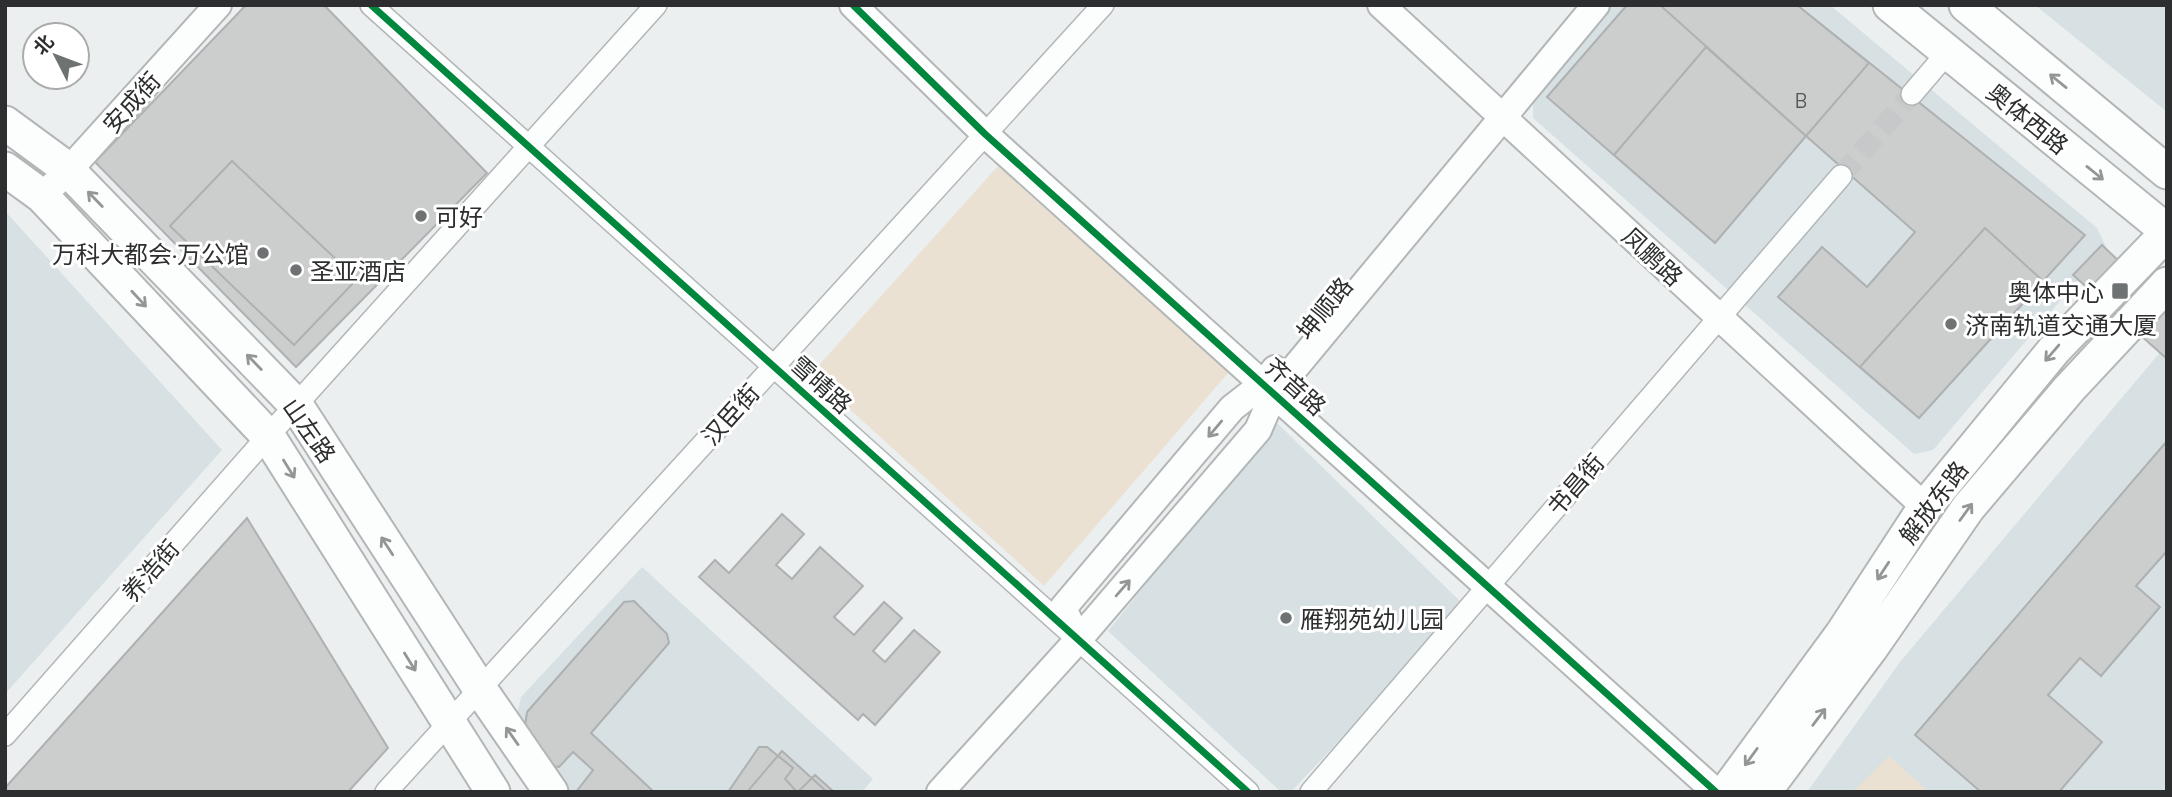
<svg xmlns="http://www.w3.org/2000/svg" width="2172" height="797" viewBox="0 0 2172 797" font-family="Barlow,'Noto Sans SC',sans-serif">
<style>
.built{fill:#d7e0e3}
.green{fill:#eae1d3}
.building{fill:#cccece;stroke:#aeb0b1;stroke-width:2}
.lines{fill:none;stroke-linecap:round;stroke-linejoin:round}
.minor-tunnel{stroke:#c6c8c9;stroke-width:21;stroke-dasharray:21 10;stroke-linecap:butt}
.minor-casing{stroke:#b3b6b7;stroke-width:24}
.tertiary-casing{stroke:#b3b6b7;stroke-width:30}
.primary-casing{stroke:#b3b6b7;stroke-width:37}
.minor{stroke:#fcfdfd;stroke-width:21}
.tertiary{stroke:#fcfdfd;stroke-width:26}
.primary{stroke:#fcfdfd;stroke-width:33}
.cycleway-casing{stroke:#fff;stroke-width:11}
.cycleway{stroke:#00873e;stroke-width:7}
.oneway{stroke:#949696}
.poi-dot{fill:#6f7273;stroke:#fff;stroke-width:2.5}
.labels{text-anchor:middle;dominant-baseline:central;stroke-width:6;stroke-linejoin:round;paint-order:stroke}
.number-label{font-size:21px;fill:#545657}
.street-label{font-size:24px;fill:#2c2e2f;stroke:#fff}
.poi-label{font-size:24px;fill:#2c2e2f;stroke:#fff;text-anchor:start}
</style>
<rect width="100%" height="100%" fill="#eceff0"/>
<path class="built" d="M1612,5H1830L2097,228L2106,247L1933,450L1914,454L1533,118V99Z
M2035,5H2167V112Z
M5,211L222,450L5,694Z
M2167,344V792H1807L1900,662Z
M1276,422L1465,606L1291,792H1281L1108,631Z
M642,567L873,779L862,792H570L515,724L521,697Z"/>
<path class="green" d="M998,166L1229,372L1044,586L811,374Z
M1889,756L1929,792H1853Z"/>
<path class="building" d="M246,5H324L487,173L296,367L95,162Z
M1627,5H1797L2085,235L1919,418L1778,297L1822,247L1867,287L1915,232L1806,136L1715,243L1547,97Z
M1660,5H1797L1869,63L1806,136Z
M1706,47L1806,136L1715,243L1614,155Z
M232,161L357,279L294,345L170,226Z
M1985,228L2043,281L1919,418L1860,367Z
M2102,245L2167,307L2166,358L2073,275Z
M2167,441V551L2136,586L2160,607L2101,676L2080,658L2048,695L2102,742L2059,792H1981L1915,735Z
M782,514L804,534L776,565L792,579L820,547L863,586L834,617L854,635L884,602L902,618L873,651L885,662L914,630L940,652L875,725L863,714L858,720L699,577L715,560L729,573Z
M247,518L388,748L348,792H5V788Z
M634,601L667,634L669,643L591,733L654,792H576L593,770L573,752L559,767L552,766L525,726L527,712L624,602Z
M759,747H767L793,768L785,779L797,792H728Z
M782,751L827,792H747Z
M815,775L834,792H798Z"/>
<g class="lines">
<path class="minor-tunnel" d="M1841,176L1912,94"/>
<defs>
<path id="minor" d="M371,5L1248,792
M1912,94L1948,52
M5,735L268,436L656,5
M386,792L1103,5
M1311,792L1841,176"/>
<path id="tertiary" d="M853,5L985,134L1716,792
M1381,5L1925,507
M42,196L68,171L218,5
M1078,640L1063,608L1232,408L1264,383L1275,369
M940,792L1078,640L1258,430L1274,393L1596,5"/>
<path id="primary" d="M1890,5L2167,231
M1966,5L2167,172
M5,123L65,167L296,405L480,689L551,792
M5,169L42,196L268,436L493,792
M1726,792L1842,634L1925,507L2054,350L2167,233
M1764,792L1871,648L1968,508L2069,389L2167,284"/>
</defs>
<use href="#minor" class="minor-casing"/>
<use href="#tertiary" class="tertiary-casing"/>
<use href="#primary" class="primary-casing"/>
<use href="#minor" class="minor"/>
<use href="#tertiary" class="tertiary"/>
<use href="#primary" class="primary"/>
<defs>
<path id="cycleway" d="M371,5L1248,792
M853,5L985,134L1716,792"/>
</defs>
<use href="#cycleway" class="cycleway-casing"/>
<use href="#cycleway" class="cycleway"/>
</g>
<defs><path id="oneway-shaft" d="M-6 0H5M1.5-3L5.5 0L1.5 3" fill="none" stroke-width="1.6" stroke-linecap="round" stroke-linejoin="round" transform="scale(1.75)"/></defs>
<g class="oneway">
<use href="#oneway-shaft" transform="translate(2058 81) rotate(-141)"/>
<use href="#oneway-shaft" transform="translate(2095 173) rotate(39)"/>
<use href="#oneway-shaft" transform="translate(95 199) rotate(-134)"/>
<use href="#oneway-shaft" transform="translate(139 299) rotate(47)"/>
<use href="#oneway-shaft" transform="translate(2052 353) rotate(131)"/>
<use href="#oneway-shaft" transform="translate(254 362) rotate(-134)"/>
<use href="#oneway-shaft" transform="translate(1215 429) rotate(130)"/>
<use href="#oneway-shaft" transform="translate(289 469) rotate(58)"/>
<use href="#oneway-shaft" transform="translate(1966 512) rotate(-54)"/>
<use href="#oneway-shaft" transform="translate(387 546) rotate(-123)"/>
<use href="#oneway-shaft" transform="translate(1883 571) rotate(123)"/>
<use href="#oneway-shaft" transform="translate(1123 588) rotate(-49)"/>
<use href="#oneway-shaft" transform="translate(410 662) rotate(58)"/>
<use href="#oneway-shaft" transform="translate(1819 717) rotate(-53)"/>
<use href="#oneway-shaft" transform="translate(512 736) rotate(-125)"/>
<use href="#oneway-shaft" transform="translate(1751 757) rotate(126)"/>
</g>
<g class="poi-dot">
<circle cx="421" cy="216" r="7"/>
<circle cx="263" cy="253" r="7"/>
<circle cx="296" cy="270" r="7"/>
<rect x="2111" y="282" width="18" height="18" rx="3.5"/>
<circle cx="1951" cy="324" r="7"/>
<circle cx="1286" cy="618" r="7"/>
</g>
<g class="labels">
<g class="number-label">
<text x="1801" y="99">B</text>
</g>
<g class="street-label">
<text transform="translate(131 102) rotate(-48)">安成街</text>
<text transform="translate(2028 118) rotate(39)">奥体西路</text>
<text transform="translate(1653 256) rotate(43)">凤鹏路</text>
<text transform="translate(1324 308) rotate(-51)">坤顺路</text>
<text transform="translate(822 384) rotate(42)">雪晴路</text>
<text transform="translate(1296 386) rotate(42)">齐音路</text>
<text transform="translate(730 414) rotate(-48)">汉臣街</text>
<text transform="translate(310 430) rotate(55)">山左路</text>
<text transform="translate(1575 484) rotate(-49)">书昌街</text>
<text transform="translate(1933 502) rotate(-53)">解放东路</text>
<text transform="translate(150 570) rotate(-49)">养浩街</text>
</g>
<g class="poi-label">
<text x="435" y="216">可好</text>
<text x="249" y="253" text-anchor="end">万科大都会·万公馆</text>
<text x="310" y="270">圣亚酒店</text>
<text x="2104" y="291" text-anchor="end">奥体中心</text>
<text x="1965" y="324">济南轨道交通大厦</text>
<text x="1300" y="618">雁翔苑幼儿园</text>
</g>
</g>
<rect width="2172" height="797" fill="none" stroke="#2c2e2f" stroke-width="14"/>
<g transform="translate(56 56) rotate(312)"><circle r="33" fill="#ffffff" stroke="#ababac" stroke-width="2"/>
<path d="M0-5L12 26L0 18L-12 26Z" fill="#6f7273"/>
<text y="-10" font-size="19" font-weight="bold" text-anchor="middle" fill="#2c2e2f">北</text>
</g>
</svg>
